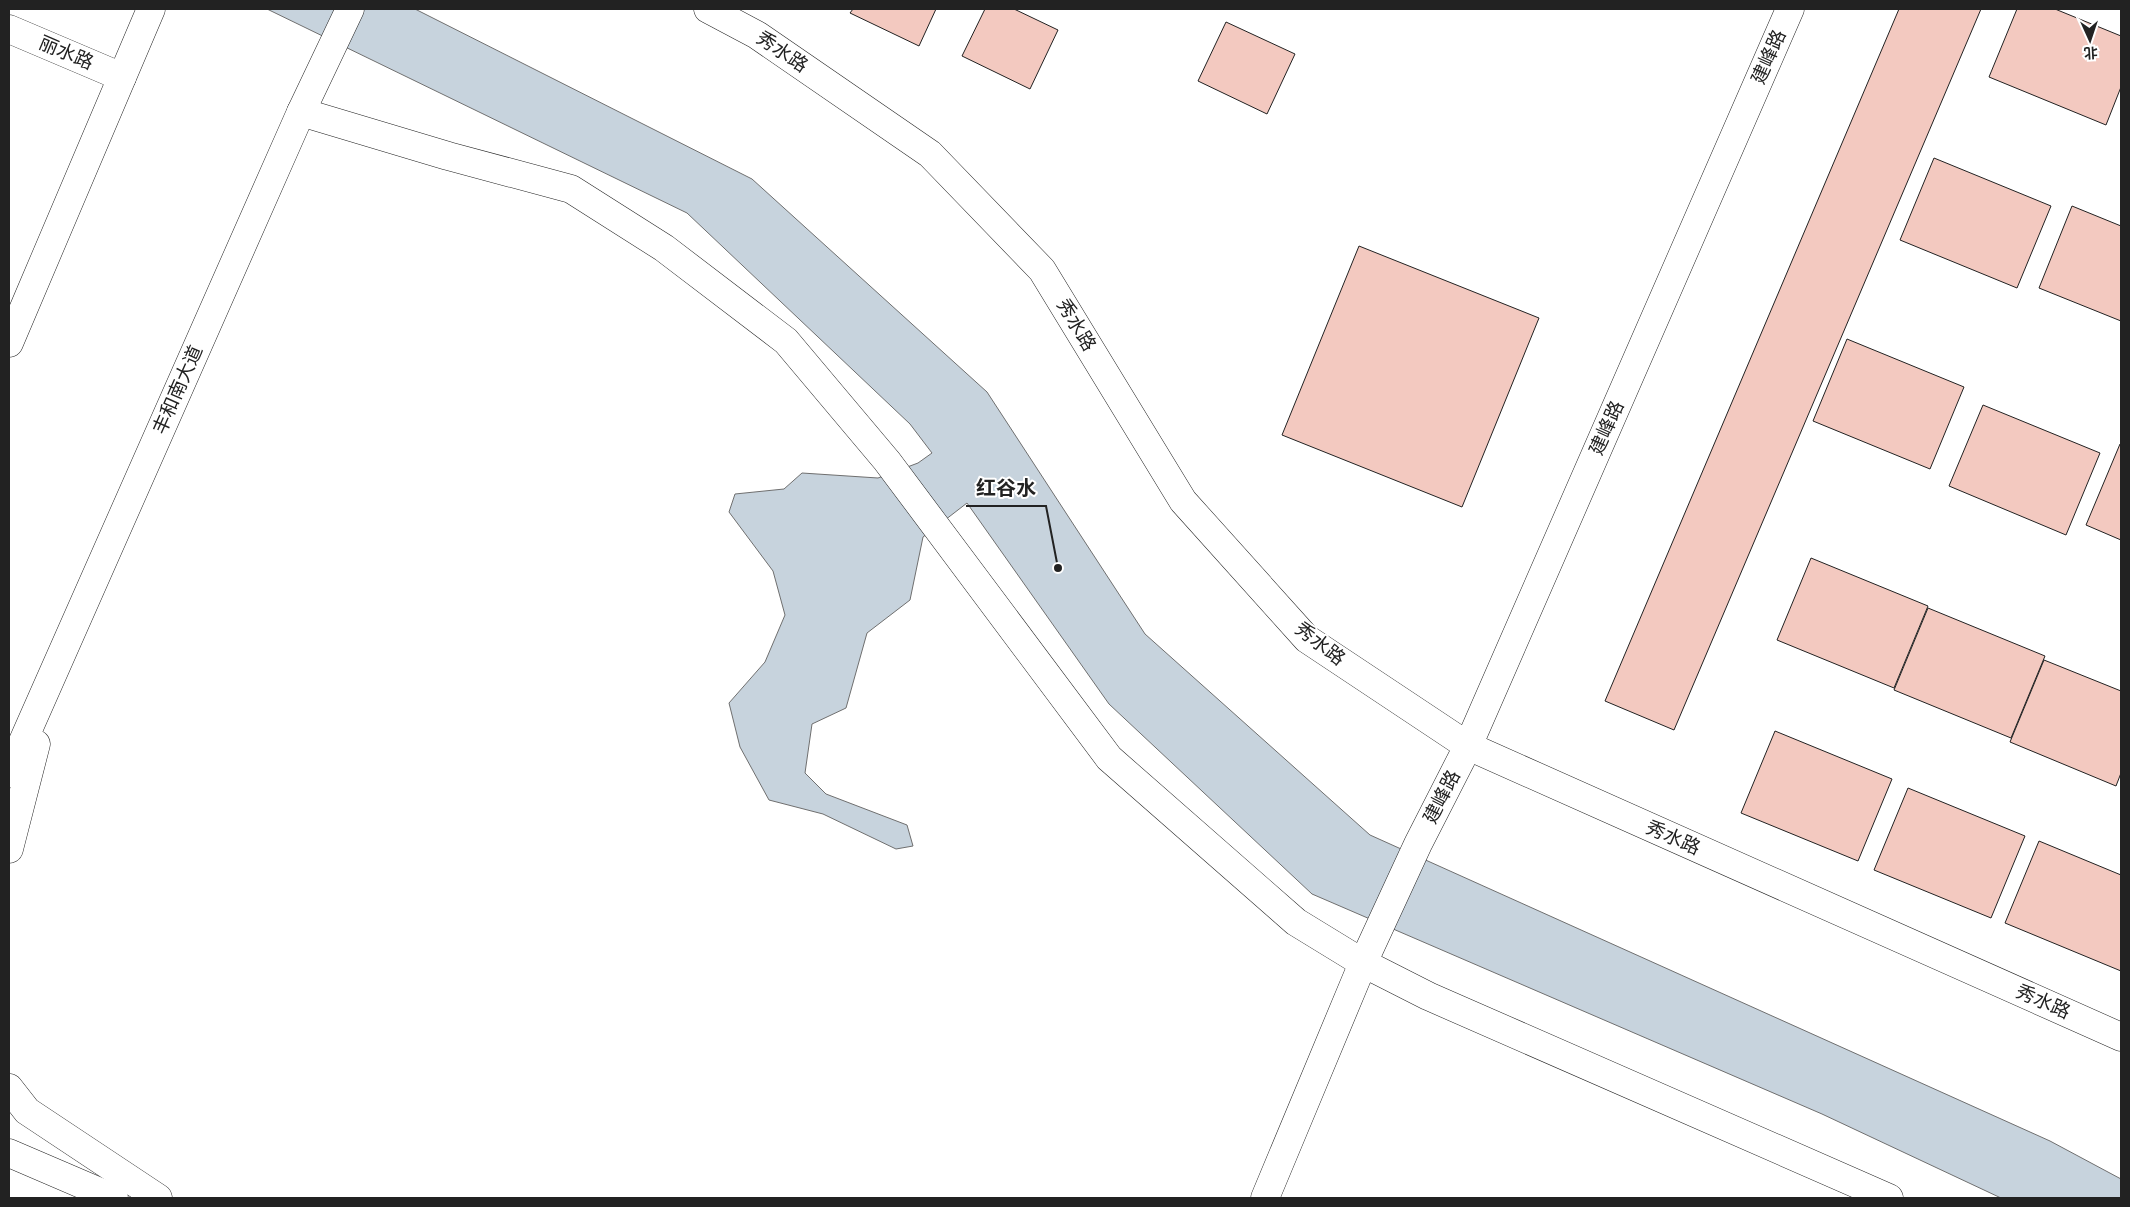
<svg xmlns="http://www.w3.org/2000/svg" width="2130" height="1207" viewBox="0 0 2130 1207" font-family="Signika,'Noto Sans SC',sans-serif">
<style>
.water{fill:#c7d3dd;stroke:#6f6f6f}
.building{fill:#f3c9c0;stroke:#222}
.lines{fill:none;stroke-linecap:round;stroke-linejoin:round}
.minor-casing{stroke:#222;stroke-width:29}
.major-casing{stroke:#222;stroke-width:29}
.minor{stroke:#fff;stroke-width:28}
.major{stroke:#fff;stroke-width:28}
.labels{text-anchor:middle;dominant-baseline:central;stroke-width:4;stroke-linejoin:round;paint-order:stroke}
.street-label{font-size:19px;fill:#222;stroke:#fff}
.leader{fill:none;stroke:#222;stroke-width:2}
.callout-dot{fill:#222;stroke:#fff;stroke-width:2}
.callout-label{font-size:20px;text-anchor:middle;font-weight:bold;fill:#222;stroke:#fff;stroke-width:4;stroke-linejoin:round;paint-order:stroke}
</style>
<rect width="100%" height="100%" fill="#fff"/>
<path class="water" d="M267,9H415L752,179L987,392L1145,634L1370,835L2050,1141L2121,1179V1198H2001L1822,1114L1312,894L1109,704L967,503L923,537L910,600L867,633L846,708L812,724L805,773L826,794L907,825L913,846L896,849L823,814L769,800L740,747L729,703L765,662L785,615L773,571L729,512L735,494L784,489L802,473L878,478L918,463L932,453L910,424L687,213Z"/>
<path class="building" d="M853,9H936L919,46L850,13Z
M985,9H1014L1058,30L1030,89L962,56Z
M1899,9H1981L1674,730L1605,701Z
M2017,9H2055L2121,36V87L2106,125L1989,77Z
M1226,22L1295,54L1267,114L1198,81Z
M1934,158L2051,206L2017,288L1900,240Z
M2072,206L2121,226V321L2039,288Z
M1359,246L1539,318L1462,507L1282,435Z
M1847,339L1964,387L1930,469L1813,421Z
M1983,405L2100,453L2066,535L1949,486Z
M2120,444L2121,445V540L2086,525Z
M1811,558L1928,606L1894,688L1777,640Z
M1928,608L2045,656L2011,738L1894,690Z
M2044,660L2121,691V773L2116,786L2010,742Z
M1775,731L1892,779L1858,861L1741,813Z
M1908,788L2025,836L1991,918L1874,870Z
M2039,841L2121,875V971L2005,923Z"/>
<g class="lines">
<defs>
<path id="minor" d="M708,9L757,35L930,154L1042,270L1183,501L1307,639L1468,746L2121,1037
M9,29L122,77
M301,112L448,156L571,189L664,248L786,341L887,461L1109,758L1296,922L1363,963L1428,996L1889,1198
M9,1153L114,1198
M1265,1198L1363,963L1418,844L1468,746L1790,9"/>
<path id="major" d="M9,343L151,9
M9,773L301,112L350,9
M9,849L36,744
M9,1088L27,1111L158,1198"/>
</defs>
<use href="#minor" class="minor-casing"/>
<use href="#major" class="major-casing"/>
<use href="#minor" class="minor"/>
<use href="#major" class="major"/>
</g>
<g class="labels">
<g class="street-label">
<text transform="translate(782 52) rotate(34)">秀水路</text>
<text transform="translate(66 53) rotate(23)">丽水路</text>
<text transform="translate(1769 57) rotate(-66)">建峰路</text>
<text transform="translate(1076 325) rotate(59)">秀水路</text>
<text transform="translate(178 390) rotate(-66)">丰和南大道</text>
<text transform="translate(1607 428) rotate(-66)">建峰路</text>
<text transform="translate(1320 644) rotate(38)">秀水路</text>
<text transform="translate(1442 797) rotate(-63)">建峰路</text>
<text transform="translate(1673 838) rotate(24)">秀水路</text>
<text transform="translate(2043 1002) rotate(24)">秀水路</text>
</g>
</g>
<path class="leader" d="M1058 568L1046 506H966"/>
<circle class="callout-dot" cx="1058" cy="568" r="5"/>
<g class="callout-label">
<text x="1006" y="495">红谷水</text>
</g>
<rect width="2130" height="1207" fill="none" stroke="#222222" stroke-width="20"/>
<g transform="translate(2090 40) rotate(177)" stroke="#ffffff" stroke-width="4" paint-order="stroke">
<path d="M0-4L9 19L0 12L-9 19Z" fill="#222222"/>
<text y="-8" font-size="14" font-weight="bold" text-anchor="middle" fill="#222222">北</text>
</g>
</svg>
